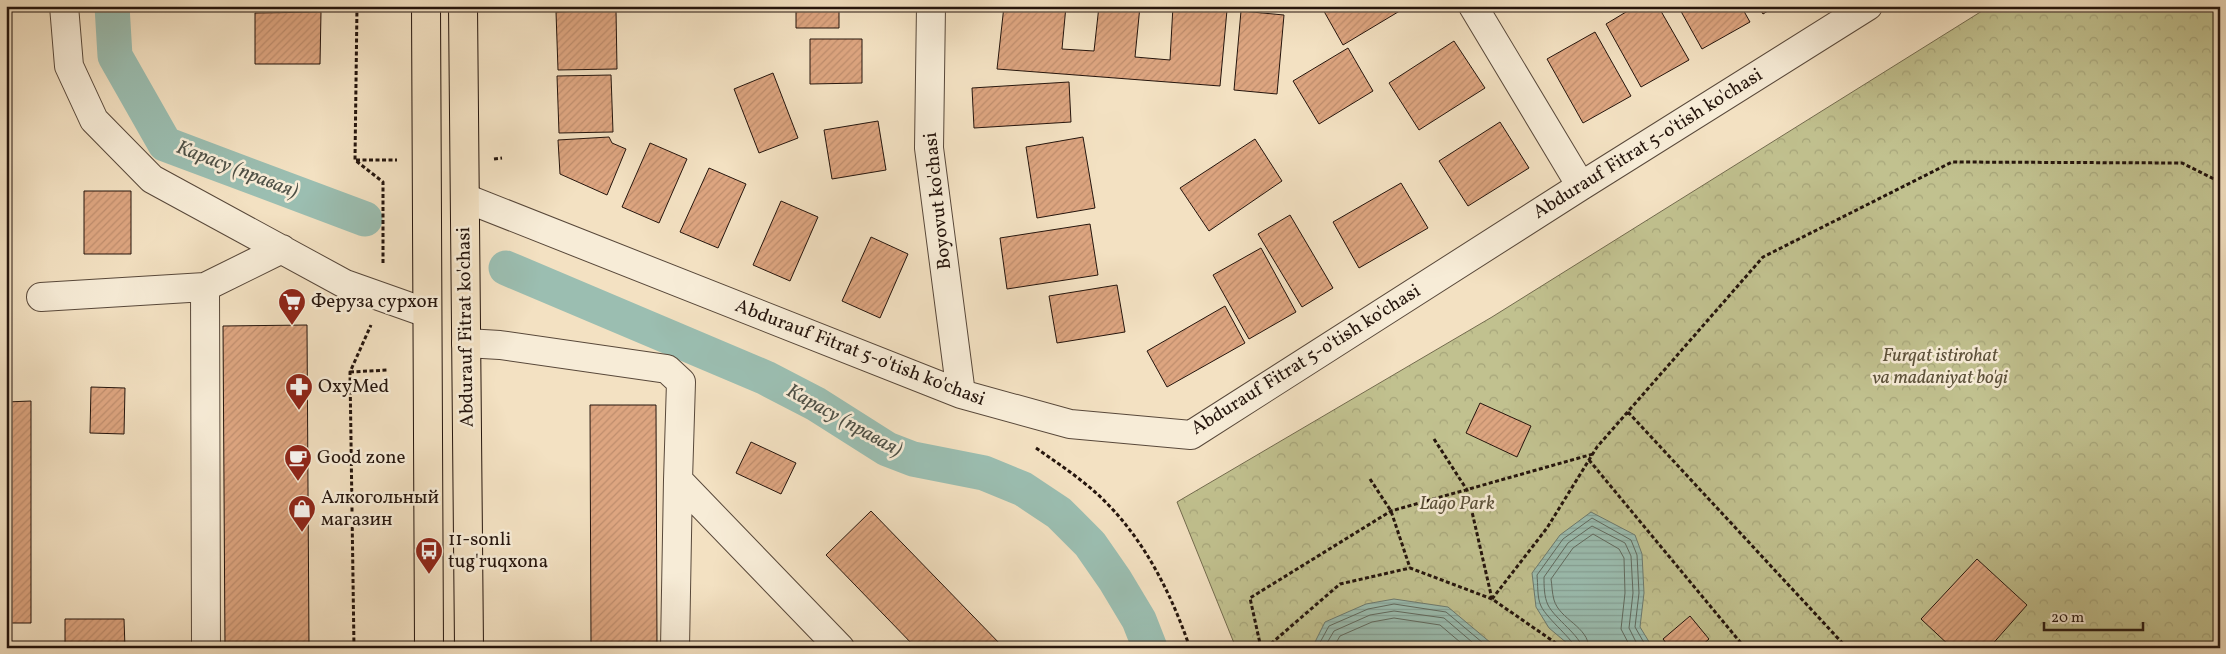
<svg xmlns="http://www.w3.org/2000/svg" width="2226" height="654" viewBox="0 0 2226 654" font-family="Vollkorn,serif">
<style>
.forest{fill:url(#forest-crowns);stroke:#736b4e}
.water{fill:url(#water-rules);stroke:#6c7a6f}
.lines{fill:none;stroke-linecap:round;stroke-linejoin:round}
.shore{stroke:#606a5f;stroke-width:1}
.canal{stroke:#9bbeb1;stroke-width:35}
.building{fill:url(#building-hatch);stroke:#25150d}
.minor-casing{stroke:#58483a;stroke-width:30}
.major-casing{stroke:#25150d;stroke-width:30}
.path{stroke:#25150d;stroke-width:3;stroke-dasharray:4 2.5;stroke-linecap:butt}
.minor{stroke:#f7ecd7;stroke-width:28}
.major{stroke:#f3e1c2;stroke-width:28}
.labels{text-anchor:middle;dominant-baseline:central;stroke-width:5;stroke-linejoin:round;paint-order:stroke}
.street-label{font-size:19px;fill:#25150d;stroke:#f7ecd7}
.poi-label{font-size:19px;fill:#25150d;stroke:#f7ecd7;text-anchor:start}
.park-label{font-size:19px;font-style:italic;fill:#5c513a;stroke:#f7ecd7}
.water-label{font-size:20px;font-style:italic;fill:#4e5046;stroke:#f7ecd7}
</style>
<defs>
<pattern id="forest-crowns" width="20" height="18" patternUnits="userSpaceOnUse" patternTransform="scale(1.25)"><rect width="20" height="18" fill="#c1c18f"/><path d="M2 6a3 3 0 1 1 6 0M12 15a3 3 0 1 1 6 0" fill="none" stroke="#a6a57a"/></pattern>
<pattern id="water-rules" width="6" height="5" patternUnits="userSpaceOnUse" patternTransform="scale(1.25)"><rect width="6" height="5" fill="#9bbeb1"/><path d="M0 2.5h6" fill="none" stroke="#85a297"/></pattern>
<pattern id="building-hatch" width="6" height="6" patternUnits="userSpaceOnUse" patternTransform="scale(1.25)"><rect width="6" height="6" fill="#dda580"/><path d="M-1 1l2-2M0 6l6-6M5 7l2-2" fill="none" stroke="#be8d6d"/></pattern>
</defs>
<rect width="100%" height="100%" fill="#f3e1c2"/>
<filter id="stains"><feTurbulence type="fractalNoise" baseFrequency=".004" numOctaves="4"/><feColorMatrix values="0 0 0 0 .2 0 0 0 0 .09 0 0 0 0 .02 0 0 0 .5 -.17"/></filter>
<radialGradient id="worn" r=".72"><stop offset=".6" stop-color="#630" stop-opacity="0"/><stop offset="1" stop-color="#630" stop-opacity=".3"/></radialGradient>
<path class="forest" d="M1990,6H2220V648H1236L1177,502L1492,317Z"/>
<path class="water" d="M1591,512L1635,535L1642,554L1644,593L1640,627L1651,645L1655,648H1574L1568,644L1549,628L1536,607L1532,573L1560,535Z
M1394,599L1448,607L1497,648H1312L1325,622L1366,604Z"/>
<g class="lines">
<path class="shore" d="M1317,648L1329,626L1368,609L1394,604L1446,612L1489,648
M1324,648L1334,631L1370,615L1394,611L1444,618L1479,648
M1333,648L1340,636L1372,622L1394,618L1440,625L1467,648
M1575,648C1575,641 1547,619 1541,606C1537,598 1538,584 1537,575L1563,539L1592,518L1631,540L1637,555L1639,593L1635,627L1647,648
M1582,648C1581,636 1555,619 1548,605C1544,597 1544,585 1544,577L1568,543L1592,526L1625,543L1631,556L1633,593L1629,628L1639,648
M1589,648C1588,626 1560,620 1554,600C1552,593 1552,585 1551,579L1573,548L1593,534L1619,549L1624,558L1625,593L1621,629L1631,648"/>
<path class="canal" d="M112,6L115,56L165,144L365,219
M506,268L766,378L816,404L887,449L913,459L984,473L1023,489L1059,513L1090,544L1115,580L1139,620L1150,648"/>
</g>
<path class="building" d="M556,6H616V7L556,8Z
M796,6H839V28H796Z
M1004,6H1066L1062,49L1094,51L1099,6H1140L1135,57L1170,60L1173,6L1227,10L1220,86L997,69Z
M1321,6H1408L1343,45Z
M1636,6H1658L1689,60L1641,87L1606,24Z
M1678,6H1741L1750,22L1702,49Z
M1758,6H1776L1763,14Z
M616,10L617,69L558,70L556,12Z
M1241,11L1284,15L1277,94L1234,90Z
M321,12L320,64H255V13Z
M1595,32L1631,96L1583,123L1547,59Z
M810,39H862V83L810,84Z
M1454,41L1485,88L1419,130L1389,83Z
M1348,48L1373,91L1319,124L1293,81Z
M773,73L798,138L759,153L734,89Z
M611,75L613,132L559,133L557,76Z
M1069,82L1071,122L974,128L972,88Z
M878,121L886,170L832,179L824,130Z
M1500,122L1529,168L1468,206L1439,161Z
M609,137L612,143L626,149L607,195L560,174L558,140Z
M1083,137L1095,208L1037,218L1026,147Z
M1255,139L1282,181L1209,231L1180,188Z
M650,143L687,159L659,223L622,207Z
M709,168L746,184L718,248L680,232Z
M1401,183L1428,228L1359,268L1333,222Z
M84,191H131V254H84Z
M781,201L818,217L790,281L753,265Z
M1290,215L1333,288L1302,307L1258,234Z
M1090,224L1098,275L1007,289L1000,238Z
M871,237L908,254L880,318L842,301Z
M1261,248L1296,312L1249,339L1213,275Z
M1117,285L1125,332L1057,343L1049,296Z
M1225,306L1245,343L1167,387L1147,351Z
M307,325L309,648H225L223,326Z
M91,387L125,388L124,434L90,433Z
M31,401V623H6V402Z
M1480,403L1531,426L1517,457L1466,433Z
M590,405H656L657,648H591Z
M751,442L796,463L781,494L736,473Z
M871,511L1004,648H916L826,555Z
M1977,559L2027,605L1989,648H1952L1921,619Z
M1690,616L1709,639L1699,648H1670L1663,639Z
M65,619H124L125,648H65Z"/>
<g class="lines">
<defs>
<path id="minor" d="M64,6L69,66L94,120L152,179L345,284L427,313
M931,6L929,148L961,394
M1473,6L1581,186
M465,198L961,394L1070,424L1191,435L1581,186L1868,6
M205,287L206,648
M41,297L205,287L282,249
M466,343L500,345L667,369L681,382L678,480L840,648
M675,648L678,480"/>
<path id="major" d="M426,6L429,648
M463,6L469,648"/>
</defs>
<use href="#minor" class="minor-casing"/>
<use href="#major" class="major-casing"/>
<path class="path" d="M357,6L355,160L383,182V264
M494,159L502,158
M356,160H397
M350,372L388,370
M1628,412L1847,648
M1434,439L1467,490L1492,599
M1036,448C1056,462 1077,476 1095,492C1141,533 1170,590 1190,648
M1589,460L1745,648
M1370,479L1391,511L1410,568
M1492,599L1547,528L1597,447L1763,257L1952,162L2182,163L2220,182
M354,648L350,372L371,325
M1261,648L1250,598L1391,511L1593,454
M1266,648L1340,584L1410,568L1492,599L1563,648"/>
<use href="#minor" class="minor"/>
<use href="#major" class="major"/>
</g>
<defs>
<symbol id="supermarket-pin" viewBox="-11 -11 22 30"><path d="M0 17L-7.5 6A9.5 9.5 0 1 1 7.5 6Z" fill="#8f2418" stroke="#f7ecd7"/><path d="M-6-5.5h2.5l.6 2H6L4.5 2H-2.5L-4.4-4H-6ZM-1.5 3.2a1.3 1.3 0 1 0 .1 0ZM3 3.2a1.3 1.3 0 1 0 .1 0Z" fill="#fff"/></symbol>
<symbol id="pharmacy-pin" viewBox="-11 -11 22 30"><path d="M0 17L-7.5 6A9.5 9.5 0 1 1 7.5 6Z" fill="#8f2418" stroke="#f7ecd7"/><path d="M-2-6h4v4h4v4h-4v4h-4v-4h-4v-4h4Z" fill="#fff"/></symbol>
<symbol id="cafe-pin" viewBox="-11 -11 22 30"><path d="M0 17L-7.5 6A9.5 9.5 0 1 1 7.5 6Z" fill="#8f2418" stroke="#f7ecd7"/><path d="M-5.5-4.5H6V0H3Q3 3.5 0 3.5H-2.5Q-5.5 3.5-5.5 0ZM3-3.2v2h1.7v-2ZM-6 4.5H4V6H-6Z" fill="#fff"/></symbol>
<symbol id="shop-pin" viewBox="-11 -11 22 30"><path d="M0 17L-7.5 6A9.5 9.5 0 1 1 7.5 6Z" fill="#8f2418" stroke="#f7ecd7"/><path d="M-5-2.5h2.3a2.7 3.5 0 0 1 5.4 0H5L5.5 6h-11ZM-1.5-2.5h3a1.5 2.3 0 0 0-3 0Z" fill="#fff"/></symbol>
<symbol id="bus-pin" viewBox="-11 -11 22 30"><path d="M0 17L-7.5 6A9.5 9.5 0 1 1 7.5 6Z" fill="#8f2418" stroke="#f7ecd7"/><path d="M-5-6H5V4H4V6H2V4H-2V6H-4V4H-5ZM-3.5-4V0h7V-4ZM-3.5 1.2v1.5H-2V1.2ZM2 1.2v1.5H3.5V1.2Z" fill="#fff"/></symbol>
</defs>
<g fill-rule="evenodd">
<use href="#supermarket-pin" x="276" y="286" width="32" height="43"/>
<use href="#pharmacy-pin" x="283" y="371" width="32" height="43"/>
<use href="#cafe-pin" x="282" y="442" width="32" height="43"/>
<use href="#shop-pin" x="286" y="493" width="32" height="43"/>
<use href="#bus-pin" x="413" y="535" width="32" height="43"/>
</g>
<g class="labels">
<g class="street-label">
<text transform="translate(1648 144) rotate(-32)">Abdurauf Fitrat 5-o'tish ko'chasi</text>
<text transform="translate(938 201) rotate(-96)">Boyovut ko'chasi</text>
<text transform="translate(466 327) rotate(-91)">Abdurauf Fitrat ko'chasi</text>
<text transform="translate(860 353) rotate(21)">Abdurauf Fitrat 5-o'tish ko'chasi</text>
<text transform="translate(1306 360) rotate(-32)">Abdurauf Fitrat 5-o'tish ko'chasi</text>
</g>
<g class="poi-label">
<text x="311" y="302">Феруза сурхон</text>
<text x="318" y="387">OxyMed</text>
<text x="317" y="458">Good zone</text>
<text x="321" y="498">Алкогольный<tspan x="321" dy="22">магазин</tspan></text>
<text x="448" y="540">11-sonli<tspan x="448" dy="22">tug'ruqxona</tspan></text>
</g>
<g class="park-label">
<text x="1940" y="356">Furqat istirohat<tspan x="1940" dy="22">va madaniyat bo'gi</tspan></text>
<text x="1457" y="504">Lago Park</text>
</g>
<g class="water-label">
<text transform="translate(237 170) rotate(21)">Карасу (правая)</text>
<text transform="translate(844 421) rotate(29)">Карасу (правая)</text>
</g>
</g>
<rect width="2226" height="654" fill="none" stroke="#f3e1c2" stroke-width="25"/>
<rect x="8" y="8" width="2211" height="639" fill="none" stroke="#25150d" stroke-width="2.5"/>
<rect x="12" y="12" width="2201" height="629" fill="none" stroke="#25150d"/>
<path d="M2044 622v8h99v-8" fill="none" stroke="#25150d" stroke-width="2.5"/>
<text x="2051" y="622" font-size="15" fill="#25150d" stroke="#f7ecd7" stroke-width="4" paint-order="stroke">20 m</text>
<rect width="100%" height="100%" filter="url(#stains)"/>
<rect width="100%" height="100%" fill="url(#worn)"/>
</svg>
